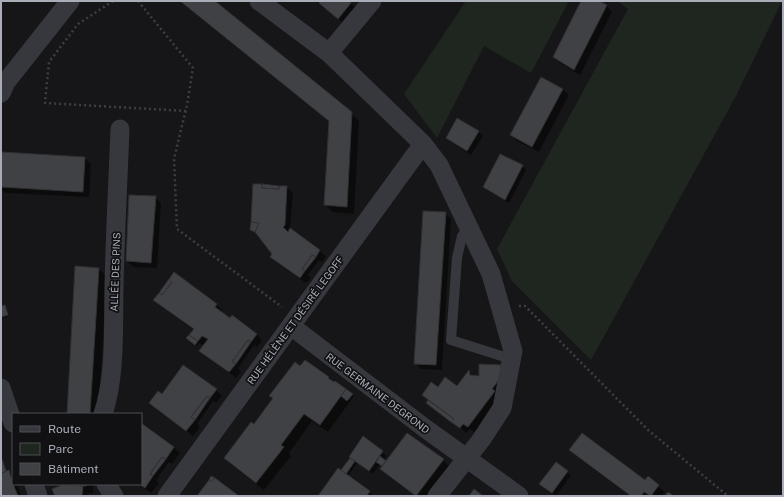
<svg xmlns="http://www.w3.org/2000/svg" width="784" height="497" viewBox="0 0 784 497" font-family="'Public Sans',sans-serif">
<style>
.green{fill:#1e261f}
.shadow{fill:#0007}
.building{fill:#404145;stroke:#303034}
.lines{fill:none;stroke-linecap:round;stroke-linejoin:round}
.path{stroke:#3d3f44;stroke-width:2.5;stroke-dasharray:2 3;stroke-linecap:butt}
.service{stroke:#37383d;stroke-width:10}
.minor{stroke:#37383d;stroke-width:19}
.labels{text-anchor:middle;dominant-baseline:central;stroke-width:3.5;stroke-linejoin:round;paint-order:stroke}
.street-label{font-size:10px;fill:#a8adb8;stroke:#111113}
</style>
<rect width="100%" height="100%" fill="#161618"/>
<path class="green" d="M466,1H569L531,73L484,46L437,138L404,94Z
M617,1H782L736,96L591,360L512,281L497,249L628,9Z"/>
<path class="shadow" d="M179,1H213L351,113L359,121L354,214L332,212L325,204L330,122Z
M322,1H348L355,7L342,22L320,3Z
M583,1H597L607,6L612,12L580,75L560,63L554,57Z
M541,78L563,89L569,95L539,152L517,141L511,135Z
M458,120L479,132L483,136L471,155L451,142L447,138Z
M1,153L85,158L91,164L89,197L5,193L1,189Z
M522,166L526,170L509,203L488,191L484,187Z
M287,187L293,193L290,229L320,251L326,257L322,262L319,260L308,275L311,278L306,283L277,263L271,257L274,254L257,233L251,230Z
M155,197L161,203L157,268L133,267L127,261Z
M445,213L451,219L442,370L421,369L415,363Z
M99,269L107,277L98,414H67Z
M155,300L216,304L222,310L221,312L256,334L262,340L257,347L254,345L238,368L241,371L236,378L207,356L201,351L204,346L199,343L197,346L189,340L194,330L161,306Z
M5,306L9,316L1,319V307Z
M500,366L501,398L475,432L470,429L466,433L423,395L438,388H457L469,372L474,376L480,377Z
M301,367L328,377L354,396L328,432L312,421L289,453L291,456L264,490L233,466L225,458L254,425L273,399L271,396Z
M216,390L222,396L216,403L213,401L197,424L200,427L193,436L156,408L150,403Z
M141,425L174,448L180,453L172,464L169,462L156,480L159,483L151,493L137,484H141Z
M407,434L443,460L449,466L427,496H416L387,475L381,469L383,466L380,464L373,474L357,463L348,476L374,496H320L345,474L342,470L363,438L387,456L383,460L386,462Z
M570,450L645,481L648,478L665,492L662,496H630L576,456Z
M1,456L7,472L9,471L13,475V484H17L21,496H1Z
M567,472L571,475L556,496L541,484Z
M63,484H93V493H89L88,496H56Z"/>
<path class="building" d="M180,1H215L352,112L347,207L324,205L329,121Z
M321,1H349L351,3L338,19L319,3Z
M581,1H599L607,5L574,70L553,57Z
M541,77L563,89L532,147L510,135Z
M457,118L479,131L467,151L446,138Z
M1,152L85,157L83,192L1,187Z
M500,154L523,165L505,200L483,187Z
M253,184H262V188L279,189V186H287L285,225L283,227L288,232L290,228L320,250L316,257L312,255L302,269L305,271L300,278L270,257L272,254L255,232L259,223L251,222Z
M262,184L279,186V189L262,188Z
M129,195L156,196L151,263L126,261Z
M423,211L446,212L436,365L414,364Z
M251,222L259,223L255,232L250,230Z
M312,255L316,257L305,271L302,269Z
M75,266L99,268L90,414H67Z
M174,272L217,304L215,307L230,318L232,315L257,334L251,342L248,340L232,362L236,364L229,372L199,351L208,339L202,336L198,341L189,335L194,329L153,300L159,293L162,295L172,282L169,279Z
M169,279L172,282L162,295L159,293Z
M5,305L8,315L1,317V306Z
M189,335L198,341L195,345L186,338Z
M248,340L251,342L236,364L232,362Z
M305,360L329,377L328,378L334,382L335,381L346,389L320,425L304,414L281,445L284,447L256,483L224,458L251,422L254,424L273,398L269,396L295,362L300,366Z
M479,364L501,365V377L492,389L495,391L468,427L463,424L460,428L451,422L454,419L422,395L431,382L438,387L445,377L457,386L469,370L470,375L479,376Z
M183,365L217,389L210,398L207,396L191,417L195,420L186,431L149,403L158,391L162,394Z
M346,389L353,394L347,401L341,396Z
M207,396L210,398L195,420L191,417Z
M428,400L454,419L451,422L426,403Z
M141,423L174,447L166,459L162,457L150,474L153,476L145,488L139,484H141Z
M407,433L444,459L416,496L380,469Z
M582,433L645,480L648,476L659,485L651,496L644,492L641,496H631L569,450Z
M363,436L383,451L369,471L349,457Z
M1,456L6,471L2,473L1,471Z
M380,456L386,461L382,466L376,462Z
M162,457L166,459L153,476L150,474Z
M350,458L355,461L346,474L341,470Z
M556,462L568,471L552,493L539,484Z
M338,468L370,491L367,496H318Z
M9,470L13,484L18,496H1V471L2,473Z
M211,476L215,478L211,482L209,480Z
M215,478L239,496H197L209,480L211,482Z
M62,484H86V486Z
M62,485L83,486L82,496H55L52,489Z
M474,489L483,496H469Z
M668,492L674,496H665Z"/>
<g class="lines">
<path class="path" d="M113,1L78,24L49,62L45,103L186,111
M138,1L193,68L187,105L174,159L177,229L282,307
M519,306H525L648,430L728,496"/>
<path class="service" d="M469,227L462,236L457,258L451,340L511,359"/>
<path class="minor" d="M259,1L329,53L423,144L439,165L491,274L513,351L502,408L481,440L437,496
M329,53L372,1
M1,93L6,82L70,1
M291,326L426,429L519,496
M1,388L13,423
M103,414C116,374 113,329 114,287C115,235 118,182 120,129
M34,484L38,496
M106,484L114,496
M167,496L423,144"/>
</g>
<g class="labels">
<g class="street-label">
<text transform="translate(115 272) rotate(-88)">ALLÉE DES PINS</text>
<text transform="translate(295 320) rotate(-54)">RUE HÉLÈNE ET DÉSIRÉ LEGOFF</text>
<text transform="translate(378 393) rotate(37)">RUE GERMAINE DEGROND</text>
</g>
</g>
<rect width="784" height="497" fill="none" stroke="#a8adb8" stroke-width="4"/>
<rect x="12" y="413" width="130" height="72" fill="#111113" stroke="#4d4f55"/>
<rect x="20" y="426" width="20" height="6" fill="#37383d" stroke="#4d4f55"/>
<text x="48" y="433" font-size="12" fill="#a8adb8">Route</text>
<rect x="20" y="443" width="20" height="12" fill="#1e261f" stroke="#4d4f55"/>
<text x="48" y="453" font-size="12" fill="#a8adb8">Parc</text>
<rect x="20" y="463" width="20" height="12" fill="#404145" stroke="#4d4f55"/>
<text x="48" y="473" font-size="12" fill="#a8adb8">Bâtiment</text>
</svg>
